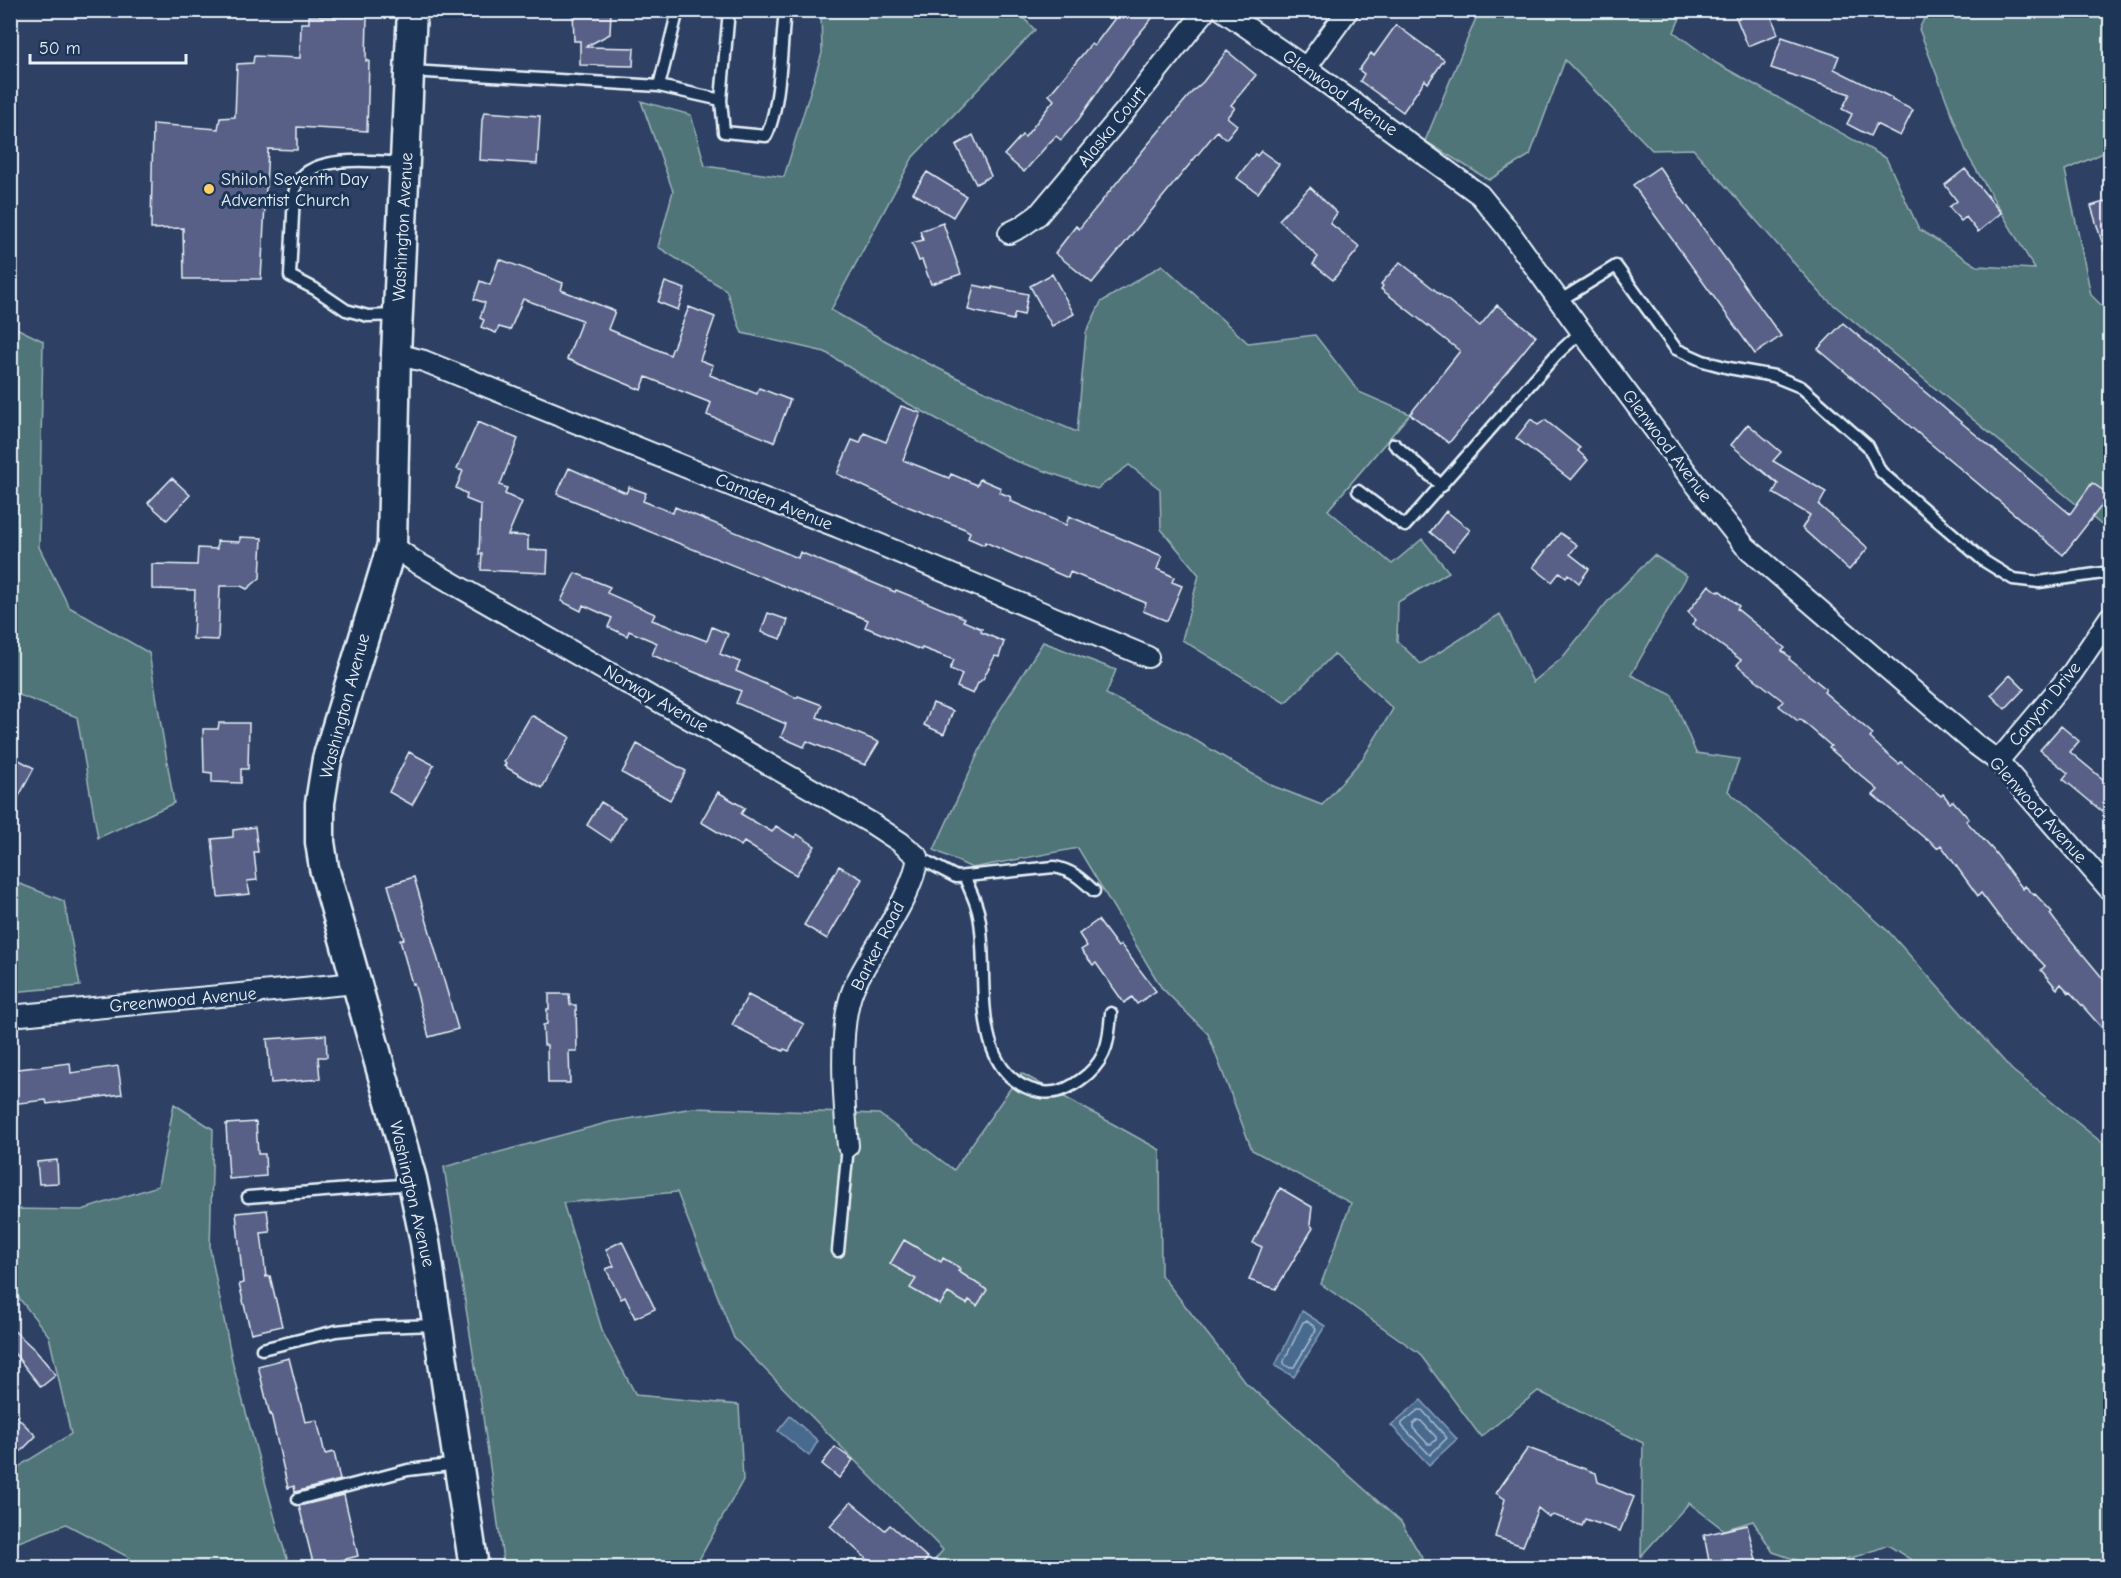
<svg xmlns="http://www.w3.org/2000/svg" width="2121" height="1578" viewBox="0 0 2121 1578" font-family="'Comic Neue',sans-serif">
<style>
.green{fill:#4f7578;stroke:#9cb3b8;stroke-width:1.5}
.water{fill:#496a8f;stroke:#89a0b9;stroke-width:1.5}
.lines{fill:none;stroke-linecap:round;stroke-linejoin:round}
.shore{stroke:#a8bbce;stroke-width:1.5}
.building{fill:#586187;stroke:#e8f1f8;stroke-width:1.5}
.lane-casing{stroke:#e8f1f8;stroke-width:15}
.street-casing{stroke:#e8f1f8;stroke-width:24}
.secondary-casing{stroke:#e8f1f8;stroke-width:33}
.lane{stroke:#1d3557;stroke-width:10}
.street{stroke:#1d3557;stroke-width:20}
.secondary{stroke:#1d3557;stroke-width:28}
.poi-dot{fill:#ffd166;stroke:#1d3557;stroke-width:2}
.labels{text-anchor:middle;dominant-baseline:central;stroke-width:6;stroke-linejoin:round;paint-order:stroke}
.street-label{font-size:18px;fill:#e8f1f8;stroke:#1d3557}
.poi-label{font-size:18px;fill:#e8f1f8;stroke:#1d3557;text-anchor:start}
</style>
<rect width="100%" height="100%" fill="#2e4165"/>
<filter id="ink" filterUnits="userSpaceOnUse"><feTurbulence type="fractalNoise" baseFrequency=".0167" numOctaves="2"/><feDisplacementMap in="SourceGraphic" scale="12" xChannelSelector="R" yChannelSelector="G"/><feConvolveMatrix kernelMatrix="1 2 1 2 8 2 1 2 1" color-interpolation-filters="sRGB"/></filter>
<g filter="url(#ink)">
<path class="green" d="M821,11H1017L1035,30L913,157L831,310C911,357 992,397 1077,432L1086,333L1101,302L1162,265L1248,343L1315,335L1359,392L1410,414L1328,510L1392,564L1422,539L1449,572L1398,602L1397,641L1421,664L1500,614L1533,682L1562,658L1608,601L1654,555L1687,576L1631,675L1672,695L1696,753L1739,759L1728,791L1888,931L2012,1070L2110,1149V1567H2014L1987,1558L1976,1567H1922L1888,1545L1862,1555L1814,1566L1773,1552L1753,1521L1724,1530L1689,1503L1641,1556L1643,1443L1538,1391L1481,1437L1419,1353L1321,1284L1351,1203L1252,1150L1208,1034L1161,987L1078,848L972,868L934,850L993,721L1043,642L1116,670L1106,694L1183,733L1273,786L1322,805L1363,758L1393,709L1334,654L1285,703L1182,640L1199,575L1161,529L1160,489L1129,465L1097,489L1013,460L896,397L825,352L742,333L726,290L658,247L673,191L641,101L691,115L705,166L784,177L822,53Z
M1479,11H1683L1674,32L1716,63L1886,158L1919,229L1977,266L2035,269L1968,156L1919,29L1928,11H2110V150L2065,170L2091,295L2110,314V532L1823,296L1693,149L1652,150L1565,60L1530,155L1489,180L1425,141Z
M10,325L43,341L39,547L69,607L149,653L174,803L98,838L77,717L11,692Z
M10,880L64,901L80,986L11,992Z
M1021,1073L1160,1150L1161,1275L1246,1383L1401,1522L1425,1563L1405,1568L929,1567L943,1550L734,1338L677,1192L563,1203L603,1333L636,1395L739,1405L743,1480L695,1567H504L483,1417L444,1167L610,1122L693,1108L879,1114L954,1170Z
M174,1104L213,1129L210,1249L233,1365L281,1540L290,1567H138L130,1558L66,1524L11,1545V1474L24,1463L71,1434L49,1336L11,1288V1209L82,1210L158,1186Z"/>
<path class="water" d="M1302,1311L1325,1326L1294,1377L1275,1366Z
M1421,1400L1457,1439L1429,1465L1391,1425Z
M790,1416L818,1441L809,1456L778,1431Z"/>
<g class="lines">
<path class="shore" d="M1307,1321L1315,1327L1316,1330L1294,1367L1290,1368L1284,1364V1361L1303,1322Z
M1418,1410H1422L1447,1438L1430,1455L1402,1426V1423Z
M1418,1420L1421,1421L1436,1437V1440L1431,1444H1428L1413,1428V1424Z"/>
</g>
<path class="building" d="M573,10H611L610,34L585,47L634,48L633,66L580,65V41H574Z
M1121,10H1159L1133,41L1079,119L1061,140L1056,136L1049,143L1024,172L1004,155L1022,135L1025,137L1054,100L1049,95L1091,44L1094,46Z
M1733,10H1769L1778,34L1748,46Z
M309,16L367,17L366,61H369L367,131L297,127V150L268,149L261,279H184L183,228L151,229L153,124L218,129L220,118L235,117L237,64L253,63L254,56L300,58L301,23H309Z
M1396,25L1444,60L1428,83L1425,80L1403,112L1360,81L1364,74L1359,70L1371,53L1374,56Z
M1782,37L1839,56L1834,69L1892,98V100L1913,110L1900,136L1876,124L1870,136L1847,124L1852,114L1842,109L1850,94L1771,68Z
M1227,51L1256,75L1231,105L1235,108L1227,117L1237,125L1226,139L1217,131L1092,283L1055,253L1076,226L1079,229L1144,149L1193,91L1203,82Z
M484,112L540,116L537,164L480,160L482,120Z
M973,135L991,176L976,184L956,145Z
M1261,151L1279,164L1258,193L1237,178L1255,154L1257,156Z
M1659,167L1781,336L1755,354L1633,185Z
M1965,169L2001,213L1978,232L1966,217L1961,221L1949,207L1957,201L1945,185Z
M927,172L966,196L953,217L913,193Z
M1310,187L1337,213L1330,223L1360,247L1333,280L1313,264L1318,257L1279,220Z
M2110,200V255H2106L2091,206Z
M943,223L961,274L931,284L922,260L919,261L912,243L923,240L920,231Z
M499,259L563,283L561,290L615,311L608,329L670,355L689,307L715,317L700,360L713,365L710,375L757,394L759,388L790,400L774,442L707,415L711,403L646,377L641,390L567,359L582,320L523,299L510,330L499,327L496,333L481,327L484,320L480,318L485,303L474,299L480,281L490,285Z
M1400,262L1480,326L1497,305L1536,336L1449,443L1410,414L1460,351L1381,289L1383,286L1381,284Z
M1052,274L1074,314L1052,326L1030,286Z
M665,282L685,289L678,310L658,302Z
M974,285L992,289V287L1028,294L1024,315L1015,313L1013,320L968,310Z
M1843,323L2070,514L2092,483L2110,495L2063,555L1818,349Z
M901,406L921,413L903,460L949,478L951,474L977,485L980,479L1001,488L999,492L1011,497L1010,501L1066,525L1069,516L1162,556L1157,569L1174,577L1172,582L1182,586L1167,621L1143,611L1146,603L1070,572L1068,578L985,542L984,545L968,538L970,532L965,529L904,505L837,474L852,440L860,443L864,433L886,442Z
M1531,419L1538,425L1545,420L1580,448L1578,451L1588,460L1571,480L1516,438Z
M478,422L518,439L500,485L507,488L505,494L522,502L508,535L528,536V550L548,551L547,573L481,570L482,554H479L481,505L466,499L467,494L456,488L463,471L457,469Z
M1748,424L1781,452L1773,461L1826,492L1819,505L1868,548L1849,570L1802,528L1810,515L1773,493L1778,484L1731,445Z
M569,468L626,493L629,487L646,493L643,501L673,513L675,507L798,558L800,552L895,592L896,590L965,618L963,621L982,629L981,632L1004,642L999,657L995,656L983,679L978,683L973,694L957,687L962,674L950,669L954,660L922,648L921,650L865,627L868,620L557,494Z
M172,478L190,495L167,520L148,503Z
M1446,511L1470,530L1453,551L1430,532Z
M1560,533L1577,545L1570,554L1589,569L1579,583L1568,574L1566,577L1560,572L1552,582L1533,567Z
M240,537L262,538L260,578L247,589L241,586H220L218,640L193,639L195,590L152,589V564L197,565L198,548L217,549V541L240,542Z
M575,573L610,587L607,593L655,614L652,620L707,641L712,627L728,634L720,654L740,662L736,671L797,698L798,696L822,705L817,717L879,742L865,765L807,741L804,747L781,737L786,724L736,703L741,691L652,655L657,643L629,631L627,636L608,627L612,618L583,605L581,611L561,601Z
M1709,585L1718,592L1720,591L1739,606L1737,609L1785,648L1782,651L1790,657L1789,659L1826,689L1824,692L1873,734L1870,738L1886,753L1899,764L1901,762L1941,796L1943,794L1950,803L1953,801L1969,819L1966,821L1993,850L2023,889L2025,886L2034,895L2035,894L2052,912L2050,914L2056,922L2110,987V1037L2070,992L2069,993L2061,984L2057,989L2041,970L2045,966L2003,922L1981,893L1978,896L1941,845L1937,848L1928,839L1927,840L1873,795L1878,790L1829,748L1831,746L1800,719L1798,721L1779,706L1783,701L1737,665L1741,660L1692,624L1696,620L1688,612Z
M768,613L788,620L781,639L761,632Z
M2010,675L2024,689L2005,709L1991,695Z
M933,703L953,711L944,734L924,725Z
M533,716L570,737L542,788L504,766L506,764L504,762L530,717Z
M219,723H249L248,769H241V783L212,782V773L204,772L203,729H218Z
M2061,726L2079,741L2070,752L2110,785V818L2063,779L2068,773L2040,750Z
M637,744L686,771L670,800L622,773Z
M409,752L434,765L412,805L389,792Z
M10,755L34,768L10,813Z
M718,792L745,808L741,814L772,832L776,826L795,838L797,834L815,846L796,875L744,842L741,846L701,822Z
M601,802L625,817L611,841L587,825Z
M255,827L258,852H254L257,880L247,881L250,894L218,897L212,839L233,837V830Z
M839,866L862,879L827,939L804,925Z
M414,877L458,1029L429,1037L414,983L412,984L400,940L404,939L388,885Z
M1098,920L1118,947L1121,945L1156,991L1137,1004L1132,997L1124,1003L1096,963L1093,965L1081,950L1087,946L1079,934Z
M549,994H569L570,1005H576L577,1051H569L570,1083H548L547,1045H544L543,1025L547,1024V1009H549Z
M748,995L804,1024L789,1051L784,1049L783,1051L732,1025Z
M326,1035L327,1057H318L320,1079L271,1083L267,1039Z
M70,1063L71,1073L118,1066L122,1094L47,1104L46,1100L10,1104V1070Z
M256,1122L258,1154H265L266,1176L229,1179L226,1124Z
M57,1160L58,1183L39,1184L37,1162Z
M1280,1188L1312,1207L1310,1224L1313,1228L1276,1289L1249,1280L1262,1247L1253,1243Z
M267,1210L270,1232L261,1233L266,1277L270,1276L282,1326L251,1333L239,1284L243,1283L236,1213Z
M904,1240L941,1262L943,1258L960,1268L958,1271L987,1290L977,1306L969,1300L967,1304L948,1293L940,1305L910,1288L916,1279L890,1264Z
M622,1241L655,1309L635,1318L625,1297L621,1299L606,1269L614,1266L606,1249Z
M10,1327L35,1350L56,1375L41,1387L10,1348Z
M289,1358L305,1422L317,1420L325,1454L334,1452L340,1480L295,1492L294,1486L288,1488L271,1414L270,1415L258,1366Z
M10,1410L36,1436L10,1462Z
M835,1447L853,1460L839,1478L822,1464Z
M1528,1448L1596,1473L1598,1482L1634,1497L1620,1531L1585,1519L1582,1526L1554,1515L1549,1517L1538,1508L1523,1546L1495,1537L1505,1499L1496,1493Z
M344,1495L358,1556L314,1567L299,1506Z
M851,1502L885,1530L890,1525L928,1558L919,1568H877L830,1526Z
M1747,1525L1758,1568H1713L1709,1561L1704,1535Z"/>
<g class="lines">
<defs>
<path id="lane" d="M411,71L659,86L721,100L724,132L766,136C781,107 781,45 785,10
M659,86L678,10
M721,100L729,10
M1559,301L1616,266L1676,349L1703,361L1729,368L1774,376L1801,387L1868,446L1881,472L1984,561L2013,579L2039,582L2110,572
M397,315L368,316L346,310L315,289L290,276L294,194C295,190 296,184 298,181C316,154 375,161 403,163
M1394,444L1442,486
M1358,491L1405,526L1556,355L1581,332
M918,857L956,877L1054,867C1072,870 1081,879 1094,891
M965,878C970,890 977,903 979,916C990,968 967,1065 1030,1089C1053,1098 1070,1089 1088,1074C1108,1056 1109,1038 1111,1013
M248,1197L413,1184
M838,1251L848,1146
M262,1349L336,1331L376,1327L437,1325
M298,1499L408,1470L458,1464"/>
<path id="street" d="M1222,10L1306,68L1480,195L1506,227L1586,338L1693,481L1745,546L1975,744L1998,761L2110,890
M1306,68L1348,10
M1009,233L1021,227L1038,215L1126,110L1206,10
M396,354L424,361L747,492L838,527L1148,657
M392,545L414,561L871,823L900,842L918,857C912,899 872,948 854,987C837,1026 844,1103 848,1146
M1998,761L2072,673L2110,617
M10,1016L356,983"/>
<path id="secondary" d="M412,10L396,354L392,545L327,759L320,803V842L324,868L412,1179L425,1242L474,1568"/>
</defs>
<use href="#lane" class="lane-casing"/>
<use href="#street" class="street-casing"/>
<use href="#secondary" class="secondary-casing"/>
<use href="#lane" class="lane"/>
<use href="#street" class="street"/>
<use href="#secondary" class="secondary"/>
</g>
</g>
<circle class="poi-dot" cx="209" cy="189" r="6"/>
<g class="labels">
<g class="street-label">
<text transform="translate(1340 93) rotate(35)">Glenwood Avenue</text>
<text transform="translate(1112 127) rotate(-51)">Alaska Court</text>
<text transform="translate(403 227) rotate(-87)">Washington Avenue</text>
<text transform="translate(1667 446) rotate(53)">Glenwood Avenue</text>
<text transform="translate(774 502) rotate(22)">Camden Avenue</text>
<text transform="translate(656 699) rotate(30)">Norway Avenue</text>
<text transform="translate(2045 704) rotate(-51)">Canyon Drive</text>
<text transform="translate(345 706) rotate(-75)">Washington Avenue</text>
<text transform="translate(2038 810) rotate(48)">Glenwood Avenue</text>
<text transform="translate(878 946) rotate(-63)">Barker Road</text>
<text transform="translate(183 1000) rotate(-5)">Greenwood Avenue</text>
<text transform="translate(412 1194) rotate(77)">Washington Avenue</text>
</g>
<g class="poi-label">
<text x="221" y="179">Shiloh Seventh Day<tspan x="221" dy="21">Adventist Church</tspan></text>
</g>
</g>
<rect width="2121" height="1578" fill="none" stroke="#1d3557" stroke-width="36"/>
<rect x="18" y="18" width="2085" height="1542" fill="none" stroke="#e8f1f8" stroke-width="2" filter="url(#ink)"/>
<path d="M30 54v9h156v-9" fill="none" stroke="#e8f1f8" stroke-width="3"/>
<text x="39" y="54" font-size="18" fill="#e8f1f8" stroke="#1d3557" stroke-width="4.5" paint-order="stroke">50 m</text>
</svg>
